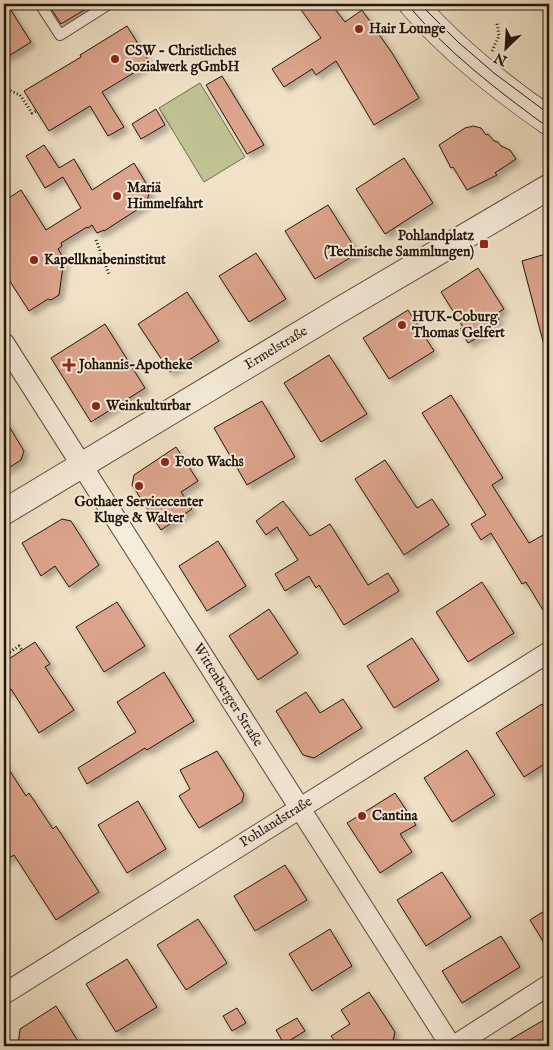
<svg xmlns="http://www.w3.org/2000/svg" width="553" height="1050" viewBox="0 0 553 1050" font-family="'IM FELL English',serif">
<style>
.garden{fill:#c0c292;stroke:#706c4f}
.building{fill:#dca48c;stroke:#21150c;filter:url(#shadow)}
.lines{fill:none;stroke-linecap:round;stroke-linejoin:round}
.service-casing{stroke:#55483b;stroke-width:12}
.minor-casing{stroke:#55483b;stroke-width:22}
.tertiary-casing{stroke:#55483b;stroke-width:27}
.secondary-casing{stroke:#21150c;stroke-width:29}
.path{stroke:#21150c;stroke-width:3;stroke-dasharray:1 2.5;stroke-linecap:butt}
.service{stroke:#f6ecdb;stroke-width:10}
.minor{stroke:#f6ecdb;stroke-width:20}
.tertiary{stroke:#f6ecdb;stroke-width:25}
.secondary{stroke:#f6ecdb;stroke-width:28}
.tram{stroke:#21150c;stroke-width:1}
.poi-dot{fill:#8f2418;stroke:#f6ecdb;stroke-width:2}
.labels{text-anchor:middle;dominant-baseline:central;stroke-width:4;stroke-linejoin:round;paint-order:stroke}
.poi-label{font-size:14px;font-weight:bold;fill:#21150c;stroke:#f6ecdb;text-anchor:start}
.street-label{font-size:14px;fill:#21150c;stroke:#f6ecdb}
</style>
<defs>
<filter id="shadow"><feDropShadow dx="4.5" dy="4.5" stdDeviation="2.5" flood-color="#0004"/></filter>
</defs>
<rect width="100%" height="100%" fill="#f1e2c7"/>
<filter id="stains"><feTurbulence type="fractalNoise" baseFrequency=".004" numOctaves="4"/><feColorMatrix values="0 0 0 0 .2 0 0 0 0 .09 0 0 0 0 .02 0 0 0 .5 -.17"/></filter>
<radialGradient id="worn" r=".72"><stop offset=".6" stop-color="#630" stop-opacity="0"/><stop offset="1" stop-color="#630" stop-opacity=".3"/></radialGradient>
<path class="garden" d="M200,83L245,157L204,182L159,108Z"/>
<path class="building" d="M4,4H7L31,42L4,59Z
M48,4H94L61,24Z
M297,4H331L345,22L362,10L392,53L419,98L374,125L336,61L316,75L312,69L284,87L272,69L321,38Z
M127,26L150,63L102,92L124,127L108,136L90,106L49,131L24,91L81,57L80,55Z
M222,76L264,145L247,154L206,85Z
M156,109L165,125L141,139L132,124Z
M473,126L481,128L486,135L488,134L494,141L498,142L501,146L510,150L516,159L495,173L497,175L467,190L453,167L451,168L439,145L465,128Z
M44,145L59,168L74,159L92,190L134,163L150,190L146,204L104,231V230L97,233L92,225L88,228L87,227L61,243L62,246L58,249L64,259L59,295L51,300L48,299L29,311L4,272V201L21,190L46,230L81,208L63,177L45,188L26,156Z
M404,158L433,203L385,234L356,189Z
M328,205L358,253L315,279L285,231Z
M256,253L286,299L249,322L219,276Z
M549,253V344L544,345L522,261Z
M478,268L504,309L496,314L499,320L485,329L487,332L468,343L460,329L463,327L441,292Z
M187,292L219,341L170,372L138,324Z
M408,310L434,351L389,379L363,338Z
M105,324L145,388L91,422L51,358Z
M329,355L367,414L321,442L284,383Z
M451,395L503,478L492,485L529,543L543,535L549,545V620L526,582L522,584L491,533L481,540L471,524L486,515L422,413Z
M262,401L295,457L247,485L214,428Z
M4,418L24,451L21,460L4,471Z
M176,447L198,481L181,492L192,509L161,530L132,485L134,475Z
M385,460L417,508L432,499L449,525L404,555L355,479Z
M283,501L310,536L330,524L368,585L388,573L399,591L344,625L319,585L316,588L309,576L285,591L275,574L298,560L277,527L266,535L256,521Z
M62,519L71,521L99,565L69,587L55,566L41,576L22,543Z
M218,541L246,586L207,611L179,566Z
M482,582L514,633L468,662L436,612Z
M117,602L145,646L104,672L76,627Z
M269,609L298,653L258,680L229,636Z
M412,638L439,680L394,708L367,666Z
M35,642L50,664L45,667L74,710L39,733L11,689L4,694V662Z
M164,672L194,721L147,750L145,748L87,784L78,768L136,732L117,702Z
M306,692L320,713L343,699L362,728L314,758L303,755L276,711Z
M542,704L549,716V761L524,777L496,733Z
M467,750L495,795L452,822L424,778Z
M217,751L244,794L242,802L199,828L179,796L190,789L180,770Z
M4,762L26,796L29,793L53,829L56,826L99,892L56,920L14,855L4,861Z
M395,793L416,825L400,834L412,852L380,873L347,823Z
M138,801L166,849L127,873L98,825Z
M285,865L307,900L255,931L234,896Z
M442,872L471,917L426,946L397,900Z
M549,908V951L530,920Z
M198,919L227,963L186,990L157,945Z
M330,929L352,966L312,991L289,954Z
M501,936L520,967L462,1003L442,971Z
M127,959L157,1007L116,1032L86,984Z
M369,992L395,1032L392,1046H338L331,1036L350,1024L341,1010Z
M56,1006L81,1046H18L20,1029Z
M237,1008L246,1023L232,1031L223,1016Z
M549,1017V1046H499Z
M297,1018L305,1031L284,1044L276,1030Z"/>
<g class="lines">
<defs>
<path id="service" d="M40,4L60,35L109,4"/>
<path id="minor" d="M4,343L451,1046
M4,994L549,652
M454,1046L549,985"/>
<path id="tertiary" d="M4,512L338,311L549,187"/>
<path id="secondary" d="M413,4C452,49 500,87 549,121"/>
</defs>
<use href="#service" class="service-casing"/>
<use href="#minor" class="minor-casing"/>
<use href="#tertiary" class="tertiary-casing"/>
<use href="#secondary" class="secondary-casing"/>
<path class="path" d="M492,51L499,36L497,23
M4,88L20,95L32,113L36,111
M96,240L109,274
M4,656L19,646L22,650
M4,661V662"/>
<use href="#service" class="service"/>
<use href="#minor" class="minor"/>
<use href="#tertiary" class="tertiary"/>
<use href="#secondary" class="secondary"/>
<path class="tram" d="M407,4C447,52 498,91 549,128
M420,4L458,42L494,73L549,114"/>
</g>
<g class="poi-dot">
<circle cx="359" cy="29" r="5"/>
<circle cx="115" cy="59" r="5"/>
<circle cx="117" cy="196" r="5"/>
<rect x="479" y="239" width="10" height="10" rx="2.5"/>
<circle cx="34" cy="260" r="5"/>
<circle cx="402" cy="325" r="5"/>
<path d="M66.5 357.5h5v5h5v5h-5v5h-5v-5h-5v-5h5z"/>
<circle cx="96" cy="406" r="5"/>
<circle cx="165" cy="462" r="5"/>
<circle cx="139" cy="486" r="5"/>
<circle cx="362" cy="816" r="5"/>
</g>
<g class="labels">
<g class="poi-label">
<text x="369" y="29">Hair Lounge</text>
<text x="125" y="51">CSW - Christliches<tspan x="125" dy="16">Sozialwerk gGmbH</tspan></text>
<text x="127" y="188">Mariä<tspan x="127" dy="16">Himmelfahrt</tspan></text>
<text x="474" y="236" text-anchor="end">Pohlandplatz<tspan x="474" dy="16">(Technische Sammlungen)</tspan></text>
<text x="44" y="260">Kapellknabeninstitut</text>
<text x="412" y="317">HUK-Coburg<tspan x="412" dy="16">Thomas Gelfert</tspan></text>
<text x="79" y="365">Johannis-Apotheke</text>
<text x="106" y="406">Weinkulturbar</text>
<text x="175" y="462">Foto Wachs</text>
<text x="139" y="502" text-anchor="middle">Gothaer Servicecenter<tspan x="139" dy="16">Kluge &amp; Walter</tspan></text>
<text x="372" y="816">Cantina</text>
</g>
<g class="street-label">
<text transform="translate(276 348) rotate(-31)">Ermelstraße</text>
<text transform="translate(228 695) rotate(58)">Wittenberger Straße</text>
<text transform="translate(276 822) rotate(-32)">Pohlandstraße</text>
</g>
</g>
<rect width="553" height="1050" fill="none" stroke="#f1e2c7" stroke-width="20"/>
<rect x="5" y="5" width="543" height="1040" fill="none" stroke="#21150c" stroke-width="2.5"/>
<rect x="10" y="10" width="533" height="1030" fill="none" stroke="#21150c"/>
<g transform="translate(506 48) rotate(205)" stroke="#f6ecdb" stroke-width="4" paint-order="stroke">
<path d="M0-4L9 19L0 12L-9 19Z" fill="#21150c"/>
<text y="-8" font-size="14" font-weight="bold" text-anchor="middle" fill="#21150c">N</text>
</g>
<rect width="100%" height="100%" filter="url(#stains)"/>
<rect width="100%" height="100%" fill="url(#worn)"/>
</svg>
